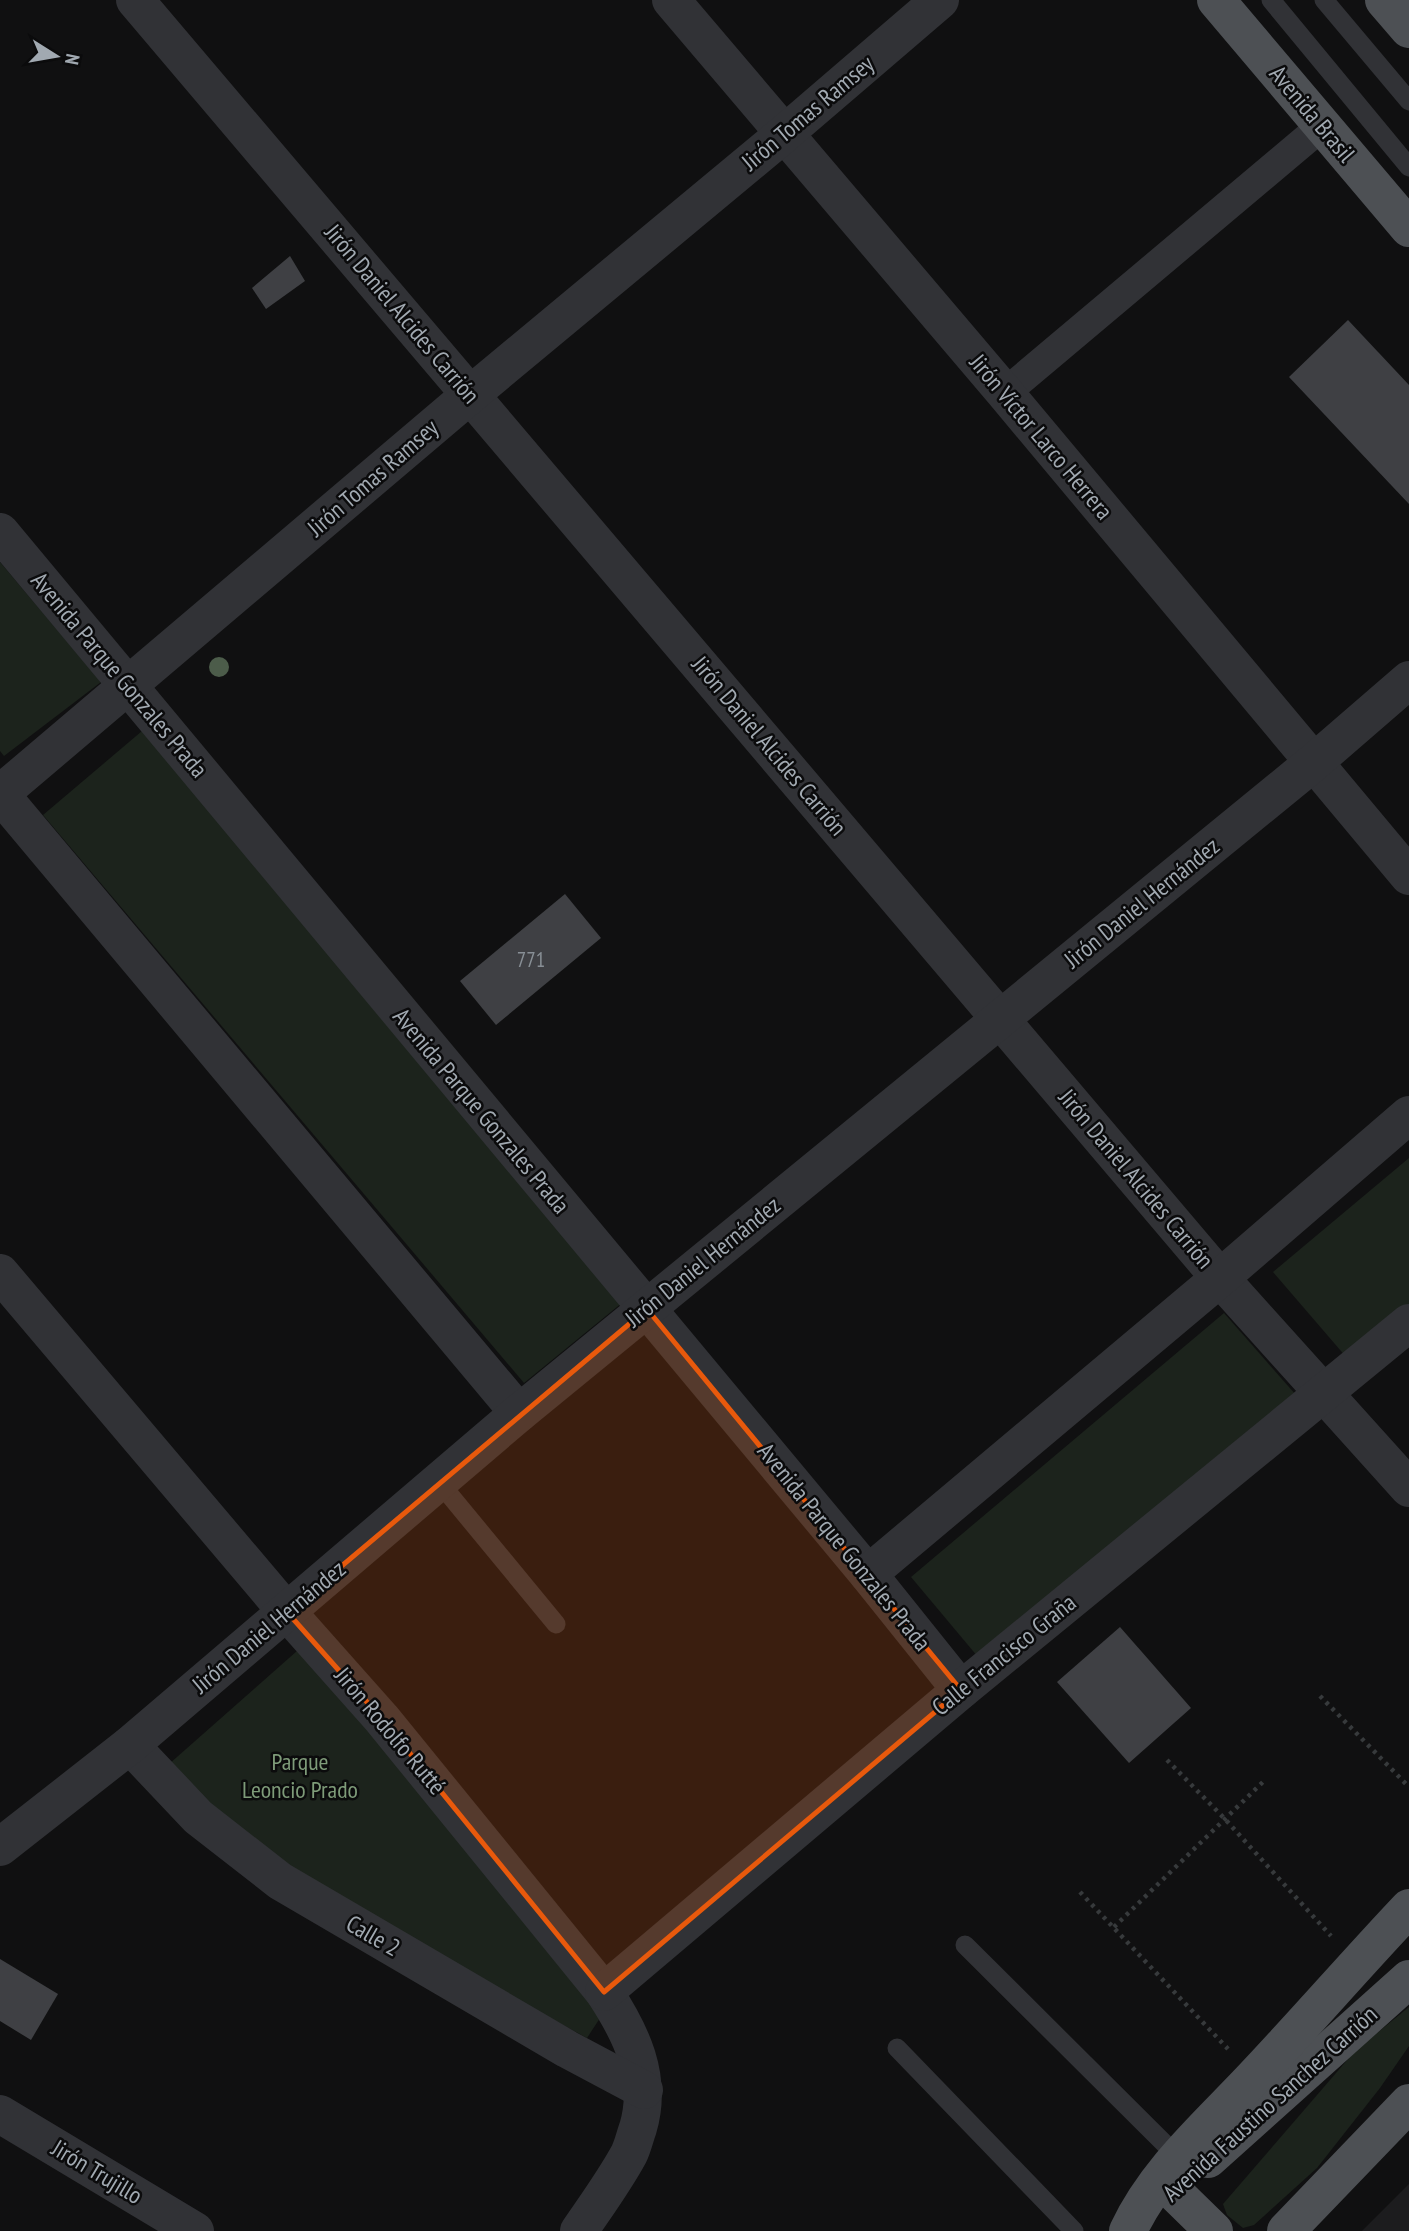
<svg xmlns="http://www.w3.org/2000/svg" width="1409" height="2231" font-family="'PT Sans Narrow',sans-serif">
  <rect width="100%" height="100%" fill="#101011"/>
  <!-- built -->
  <path fill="#1c1c1e" d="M 1409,2184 L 1409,2231 L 1362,2231 Z"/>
  <!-- green -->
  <g fill="#1c231c">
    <path d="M 0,562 L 101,682 L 4,756 L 0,751 Z"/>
    <path d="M 142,731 L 623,1302 L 524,1383 L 43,815 Z"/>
    <path d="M 1409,1158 L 1409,1306 L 1347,1358 L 1273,1272 Z"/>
    <path d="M 1224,1313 L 1296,1395 L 978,1657 L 911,1577 Z"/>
    <path d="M 306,1643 L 602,2015 L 587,2038 L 253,1856 L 160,1772 Z"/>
    <path d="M 1409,2007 L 1409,2046 L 1380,2088 L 1317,2168 L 1254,2225 L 1243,2228 L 1227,2215 L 1223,2204 L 1355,2051 Z"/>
  </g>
  <!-- building -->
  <g fill="#3f4044">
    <path d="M 290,256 L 305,281 L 266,309 L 252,288 Z"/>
    <path d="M 1348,320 L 1409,385 L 1409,504 L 1289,377 Z"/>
    <path d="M 565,894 L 601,938 L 496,1025 L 460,981 Z"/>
    <path d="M 1120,1627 L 1191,1708 L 1129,1763 L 1057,1682 Z"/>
    <path d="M 0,1959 L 58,1994 L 31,2040 L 0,2021 Z"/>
  </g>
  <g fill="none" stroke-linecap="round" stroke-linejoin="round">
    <!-- path -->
    <g stroke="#373a3c" stroke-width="4.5" stroke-dasharray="3.5 5" stroke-linecap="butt">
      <path d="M 1320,1696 L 1409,1787"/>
      <path d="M 1167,1760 L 1224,1818 L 1331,1936"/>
      <path d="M 1080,1892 L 1228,2049"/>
      <path d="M 1114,1927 L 1266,1779"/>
    </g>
    <!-- service -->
    <g stroke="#313236" stroke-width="19">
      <path d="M 1271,0 L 1409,167"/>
      <path d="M 1324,0 L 1409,101"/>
      <path d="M 439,1482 L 556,1624"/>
      <path d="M 965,1945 L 1177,2156"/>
      <path d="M 897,2048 L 1074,2231"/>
    </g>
    <!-- pedestrian -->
    <path stroke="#313236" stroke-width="30" d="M 1005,393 L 1322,126"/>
    <!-- minor -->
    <g stroke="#313236" stroke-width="38">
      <path d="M 135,0 L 1220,1278 L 1409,1488"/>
      <path d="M 671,0 L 1005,393 L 1409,876"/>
      <path d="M 0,532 L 868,1574 L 961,1690"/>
      <path d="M 0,1273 L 287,1612 L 382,1719 L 604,1992 C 631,2033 653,2077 638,2128 C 635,2136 633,2146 629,2154 C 615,2180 596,2206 579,2231"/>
      <path d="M 519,1413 L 0,794 L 470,395 L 784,134 L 940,0"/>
      <path d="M 868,1574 L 1220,1278 L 1409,1115"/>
      <path d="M 130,1745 L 198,1817 L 280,1881 L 567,2049 L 644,2090"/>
      <path d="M 0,1847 L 130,1745 L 519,1413 L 1313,763 L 1409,680"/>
      <path d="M 604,1992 L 961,1690 L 1409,1323"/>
      <path d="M 0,2114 L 195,2231"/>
    </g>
    <!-- primary -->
    <g stroke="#4d5054" stroke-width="38">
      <path d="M 1216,0 L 1409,228"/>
      <path d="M 1384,0 L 1409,29"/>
      <path d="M 1208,2159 L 1409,1979"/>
      <path d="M 1174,2192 L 1214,2231"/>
      <path d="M 1128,2231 C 1156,2171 1208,2126 1253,2078 C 1306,2022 1356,1964 1409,1908"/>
      <path d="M 1286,2231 L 1409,2103"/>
    </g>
  </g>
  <!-- trees -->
  <circle fill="#4c5c4a" cx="219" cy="667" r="10"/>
  <!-- marked area -->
  <path fill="#e8590c" fill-opacity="0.2" stroke="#e8590c" stroke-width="5" stroke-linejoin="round" d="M 647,1309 L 961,1690 L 604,1992 L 382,1719 L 287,1612 Z"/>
  <g text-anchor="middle" stroke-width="5" stroke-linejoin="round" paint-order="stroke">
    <!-- number labels -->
    <g font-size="21" fill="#888f96">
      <text x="531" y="967">771</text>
    </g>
    <!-- street labels -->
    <g font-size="24" fill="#a1a9b1" stroke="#0b0b0c">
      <text transform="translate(808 113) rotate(-40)" y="8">Jirón Tomas Ramsey</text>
      <text transform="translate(1312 114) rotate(50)" y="8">Avenida Brasil</text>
      <text transform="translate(402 314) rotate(50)" y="8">Jirón Daniel Alcides Carrión</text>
      <text transform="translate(1041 437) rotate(50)" y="8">Jirón Víctor Larco Herrera</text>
      <text transform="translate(373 478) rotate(-41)" y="8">Jirón Tomas Ramsey</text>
      <text transform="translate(119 675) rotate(50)" y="8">Avenida Parque Gonzales Prada</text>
      <text transform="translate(769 746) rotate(50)" y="8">Jirón Daniel Alcides Carrión</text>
      <text transform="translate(1142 903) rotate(-39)" y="8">Jirón Daniel Hernández</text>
      <text transform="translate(481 1111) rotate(50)" y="8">Avenida Parque Gonzales Prada</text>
      <text transform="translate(1136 1179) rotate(50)" y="8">Jirón Daniel Alcides Carrión</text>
      <text transform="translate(703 1262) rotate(-39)" y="8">Jirón Daniel Hernández</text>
      <text transform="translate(844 1547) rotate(51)" y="8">Avenida Parque Gonzales Prada</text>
      <text transform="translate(269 1627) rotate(-40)" y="8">Jirón Daniel Hernández</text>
      <text transform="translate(1004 1655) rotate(-39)" y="8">Calle Francisco Graña</text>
      <text transform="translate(390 1731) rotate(50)" y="8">Jirón Rodolfo Rutté</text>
      <text transform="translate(373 1936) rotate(30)" y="8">Calle 2</text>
      <text transform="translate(1270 2104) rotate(-42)" y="8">Avenida Faustino Sanchez Carrión</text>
      <text transform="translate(97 2172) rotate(31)" y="8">Jirón Trujillo</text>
    </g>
    <!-- park labels -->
    <g font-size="24" fill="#7e9b79" stroke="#0b0b0c">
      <text x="300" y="1770">Parque<tspan x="300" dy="28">Leoncio Prado</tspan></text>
    </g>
  </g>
  <!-- north arrow -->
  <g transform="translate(56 56) rotate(101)" stroke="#0b0b0c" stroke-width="5" paint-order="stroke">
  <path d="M0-5L12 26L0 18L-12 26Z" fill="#a1a9b1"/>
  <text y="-10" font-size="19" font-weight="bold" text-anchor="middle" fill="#a1a9b1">N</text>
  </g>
</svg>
